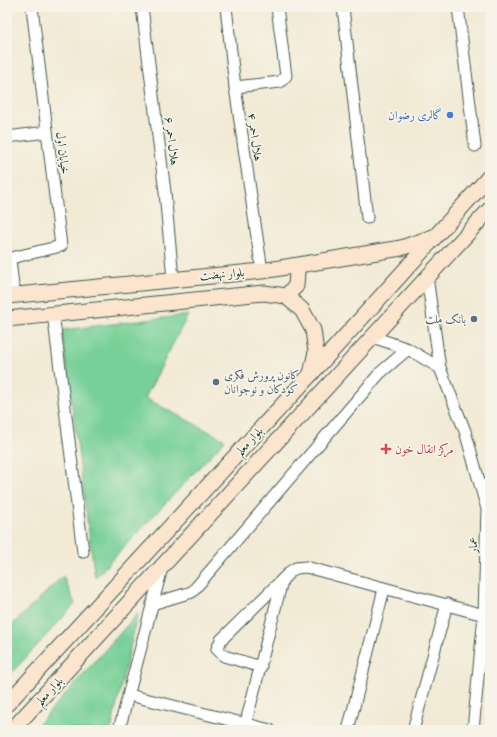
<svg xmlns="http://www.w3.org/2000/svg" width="497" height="737" font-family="'IM FELL DW Pica',Amiri,serif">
  <rect width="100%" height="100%" fill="#f7f3e8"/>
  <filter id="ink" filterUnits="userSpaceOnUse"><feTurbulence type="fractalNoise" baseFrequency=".025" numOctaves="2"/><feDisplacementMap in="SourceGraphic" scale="8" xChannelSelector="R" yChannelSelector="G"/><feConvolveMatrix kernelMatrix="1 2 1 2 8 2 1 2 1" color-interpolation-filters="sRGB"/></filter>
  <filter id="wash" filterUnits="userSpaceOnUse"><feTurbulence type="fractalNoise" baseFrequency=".012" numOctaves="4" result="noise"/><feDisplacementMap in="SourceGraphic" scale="16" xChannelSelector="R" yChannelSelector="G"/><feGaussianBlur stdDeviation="0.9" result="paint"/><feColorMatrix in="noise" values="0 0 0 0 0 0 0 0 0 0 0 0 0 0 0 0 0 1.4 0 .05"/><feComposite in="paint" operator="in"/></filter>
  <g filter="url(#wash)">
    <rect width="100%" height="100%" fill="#f2ead5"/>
    <!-- green -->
    <g fill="#77d097" stroke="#4b8666">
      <path d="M 188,315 L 145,398 L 225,440 L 95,578 L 62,330 Z"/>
      <path d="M 63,576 L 75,604 L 7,678 L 7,630 Z"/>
      <path d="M 138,613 L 111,730 L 44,730 L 35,728 Z"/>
    </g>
  </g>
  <g filter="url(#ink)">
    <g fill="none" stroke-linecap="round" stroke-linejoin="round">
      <!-- minor casing -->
      <g stroke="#3f574c" stroke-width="13">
        <g id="minor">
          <path d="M 142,7 L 165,192 L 173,279"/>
          <path d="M 226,7 L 235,87 L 262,271"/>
          <path d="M 343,7 L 367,218"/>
          <path d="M 458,7 L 475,146"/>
          <path d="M 235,87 L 280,82 L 286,76 L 277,7"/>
          <path d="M 7,137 L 47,132"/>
          <path d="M 7,259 L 61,246 L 32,7"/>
          <path d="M 10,259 L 14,295"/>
          <path d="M 53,313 L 83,552"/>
          <path d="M 373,337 L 408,349 L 440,368 L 427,277"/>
          <path d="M 440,368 L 465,431 L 487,509 L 484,615 L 473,730"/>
          <path d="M 152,604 L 192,592 L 380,373 L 408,349"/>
          <path d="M 261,667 L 224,656 L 217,649 L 221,640 L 291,571 L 296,568 L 306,567 L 484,615"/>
          <path d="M 129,695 L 270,730"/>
          <path d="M 119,730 L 162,568"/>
          <path d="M 244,730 L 282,581"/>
          <path d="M 348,730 L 384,589"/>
          <path d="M 413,730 L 447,604"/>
        </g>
      </g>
      <!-- secondary casing -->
      <g stroke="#3f574c" stroke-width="17">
        <g id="secondary">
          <path d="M 7,296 L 262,271 L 401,248 L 433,237"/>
          <path d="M 286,296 L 296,286 L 297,272 L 293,266"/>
          <path d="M 7,319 L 264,293 L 286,296 L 302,310 L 313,330 L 316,352 L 311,374"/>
          <path d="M 7,704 L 311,374 L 490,176"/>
          <path d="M 12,730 L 490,209"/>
        </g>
      </g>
      <!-- minor -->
      <use href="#minor" stroke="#fff" stroke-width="11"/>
      <!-- secondary -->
      <use href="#secondary" stroke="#fce5cf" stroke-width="15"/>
    </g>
  </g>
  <!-- markers -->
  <circle fill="#3f7fe0" stroke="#f7f3e8" stroke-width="1.5" cx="450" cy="115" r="4"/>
  <g fill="#5c6f8a" stroke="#f7f3e8" stroke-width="1.5">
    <circle cx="474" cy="319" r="4"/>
    <circle cx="216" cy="382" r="4"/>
  </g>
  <path fill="#e0444e" stroke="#f7f3e8" stroke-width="1.5" d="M384 443h4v4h4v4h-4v4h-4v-4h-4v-4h4z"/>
  <g text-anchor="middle" stroke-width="3.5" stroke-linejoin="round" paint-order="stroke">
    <!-- shop labels -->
    <g font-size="12" fill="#366cbe" stroke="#f7f3e8" text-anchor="end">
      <text x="442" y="119">گالری رضوان</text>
    </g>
    <!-- street labels -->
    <g font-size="12" fill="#1f3d34" stroke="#f7f3e8">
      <text transform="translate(255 137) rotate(82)" y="4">هلال احمر ۴</text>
      <text transform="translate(172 141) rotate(83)" y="4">هلال احمر ۶</text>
      <text transform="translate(63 153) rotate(83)" y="4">خیابان اول</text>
      <text transform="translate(222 274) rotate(-5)" y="4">بلوار نهضت</text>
      <text transform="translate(249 441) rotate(-47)" y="4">بلوار معلم</text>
      <text transform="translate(473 545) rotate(-88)" y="4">عمار</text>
      <text transform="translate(49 691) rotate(-47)" y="4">بلوار معلم</text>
    </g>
    <!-- service labels -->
    <g font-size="12" fill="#4e5e75" stroke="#f7f3e8" text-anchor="end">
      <text x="466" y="323">بانک ملت</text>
      <text x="224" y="379" text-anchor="start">کانون پرورش فکری<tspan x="224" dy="14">کودکان و نوجوانان</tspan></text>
    </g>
    <!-- health labels -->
    <g font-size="12" fill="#be3a42" stroke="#f7f3e8" text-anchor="start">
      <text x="395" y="453">مرکز انقال خون</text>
    </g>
  </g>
  <!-- margin -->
  <rect width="497" height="737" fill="none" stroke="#f7f3e8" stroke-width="24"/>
</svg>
